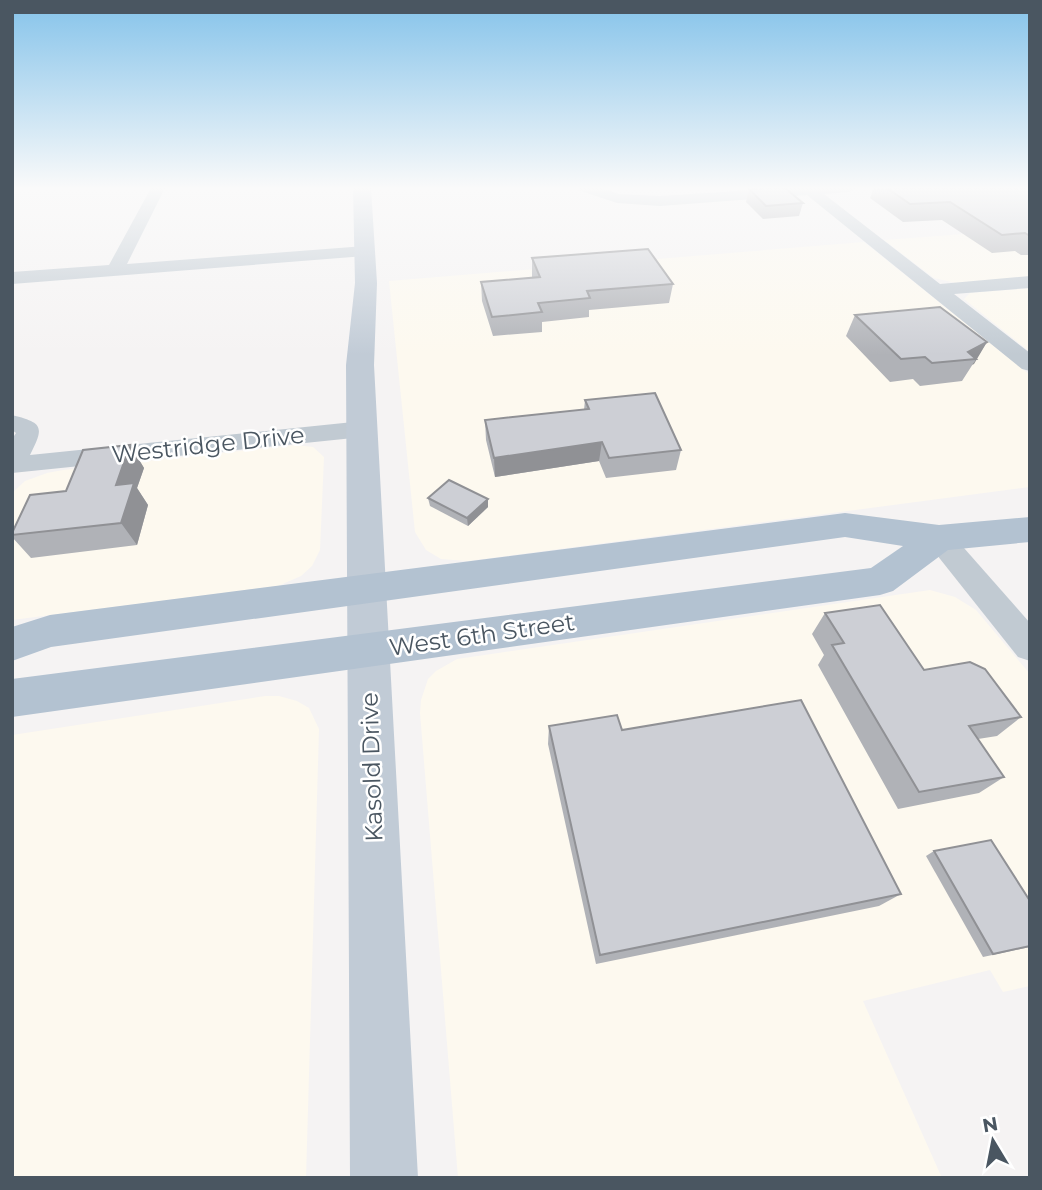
<svg xmlns="http://www.w3.org/2000/svg" width="1042" height="1190" font-family="Montserrat,sans-serif">
  <rect width="100%" height="100%" fill="#f5f3f3"/>
  <!-- commercial -->
  <g fill="#fdf9ef">
    <path d="M 1030,229 L 1030,277 L 956,283 L 934,278 L 884,240 Z"/>
    <path d="M 864,242 L 1030,375 L 1030,487 L 468,561 L 441,559 L 426,550 L 415,532 L 389,281 Z"/>
    <path d="M 1030,288 L 1030,352 L 964,299 L 970,293 Z"/>
    <path d="M 295,445 L 313,447 L 324,457 L 320,550 L 312,566 L 301,576 L 278,586 L 12,620 L 12,493 L 25,481 L 47,473 L 63,470 Z"/>
    <path d="M 930,590 L 955,597 L 976,610 L 1030,674 L 1030,986 L 1003,992 L 990,970 L 863,1001 L 942,1178 L 458,1178 L 420,713 L 421,700 L 428,679 L 436,671 L 457,659 Z"/>
    <path d="M 265,696 L 279,696 L 297,701 L 309,708 L 319,729 L 306,1178 L 12,1178 L 12,735 Z"/>
  </g>
  <g fill="none" stroke-linecap="round" stroke-linejoin="round">
    <!-- street -->
    <g fill="#c1cad2" fill-rule="evenodd">
      <path d="M 151,188 L 165,188 L 127,264 L 365,246 L 374,251 L 365,256 L 12,284 L 12,272 L 109,265 Z"/>
      <path d="M 579,188 L 601,188 L 619,194 L 660,196 L 783,188 L 856,188 L 849,192 L 824,194 L 940,284 L 1030,276 L 1030,288 L 954,294 L 1030,353 L 1030,371 L 1022,369 L 807,195 L 660,206 L 617,203 L 581,191 Z"/>
      <path d="M 12,415 C 44,423 44,427 30,455 L 363,421 L 372,424 L 375,429 L 372,434 L 363,437 L 12,473 L 12,439 L 16,433 L 12,430 Z"/>
      <path d="M 939,528 L 949,531 L 1030,623 L 1030,661 L 1018,657 L 929,545 L 924,538 L 929,531 Z"/>
    </g>
    <!-- secondary -->
    <path fill="#c1cbd6" fill-rule="evenodd" d="M 353,188 L 371,188 L 377,283 L 374,365 L 418,1178 L 350,1178 L 346,365 L 355,283 Z"/>
    <!-- primary -->
    <path fill="#b3c2d1" fill-rule="evenodd" d="M 845,513 L 939,525 L 1030,517 L 1030,542 L 948,550 L 893,591 L 880,595 L 12,717 L 12,679 L 871,568 L 903,546 L 845,537 L 51,647 L 12,661 L 12,627 L 50,615 Z"/>
  </g>
  <!-- wall -->
  <g fill="#b0b2b7">
    <path d="M 874,188 L 1030,188 L 1030,255 L 1021,255 L 1015,251 L 992,253 L 942,220 L 903,222 L 870,198 Z"/>
    <path d="M 749,189 L 803,203 L 799,216 L 763,219 L 746,202 Z"/>
    <path d="M 532,258 L 673,284 L 669,303 L 589,310 L 589,317 L 542,322 L 542,332 L 493,336 L 482,301 L 481,282 L 532,278 Z"/>
    <path d="M 855,315 L 987,342 L 962,381 L 920,386 L 913,379 L 890,382 L 846,336 Z"/>
    <path d="M 585,400 L 681,450 L 676,470 L 606,478 L 599,461 L 495,477 L 486,440 L 485,420 L 584,410 Z"/>
    <path d="M 130,445 L 144,468 L 137,488 L 148,505 L 137,545 L 31,558 L 12,537 L 12,533 L 66,491 Z"/>
    <path d="M 428,498 L 488,499 L 488,507 L 468,526 L 430,506 Z"/>
    <path d="M 825,613 L 924,670 L 1021,717 L 997,736 L 978,739 L 1004,777 L 979,793 L 898,809 L 818,665 L 824,655 L 812,634 Z"/>
    <path d="M 549,726 L 622,730 L 901,894 L 879,906 L 596,964 L 548,744 Z"/>
    <path d="M 934,851 L 1030,901 L 1030,947 L 983,957 L 926,856 Z"/>
  </g>
  <!-- shaded-wall -->
  <g fill="#909195">
    <path d="M 987,342 L 974,364 L 972,365 L 976,359 L 968,352 Z"/>
    <path d="M 602,442 L 599,461 L 495,477 L 494,458 Z"/>
    <path d="M 130,445 L 144,468 L 137,488 L 148,505 L 137,545 L 121,523 L 116,485 Z"/>
    <path d="M 488,499 L 488,507 L 468,526 L 467,518 Z"/>
  </g>
  <!-- building -->
  <g fill="#cdcfd5" stroke="#909195" stroke-width="2">
    <path d="M 769,188 L 785,188 L 803,203 L 766,206 L 749,189 Z"/>
    <path d="M 887,188 L 1030,188 L 1030,236 L 1025,233 L 1002,235 L 950,202 L 910,204 Z"/>
    <path d="M 648,249 L 673,284 L 587,291 L 590,298 L 538,303 L 542,312 L 492,317 L 481,282 L 540,277 L 532,258 Z"/>
    <path d="M 940,307 L 987,342 L 968,352 L 976,359 L 932,363 L 925,357 L 901,359 L 855,315 Z"/>
    <path d="M 655,393 L 681,450 L 609,458 L 602,442 L 494,458 L 485,420 L 589,409 L 585,400 Z"/>
    <path d="M 130,445 L 116,485 L 134,483 L 121,523 L 12,535 L 12,533 L 30,495 L 66,491 L 83,450 Z"/>
    <path d="M 449,480 L 488,499 L 467,518 L 428,498 Z"/>
    <path d="M 880,605 L 924,670 L 970,662 L 985,669 L 1021,717 L 969,726 L 1004,777 L 919,792 L 832,645 L 844,643 L 825,613 Z"/>
    <path d="M 801,700 L 901,894 L 600,955 L 549,726 L 617,715 L 622,730 Z"/>
    <path d="M 991,840 L 1030,901 L 1030,946 L 993,954 L 934,851 Z"/>
  </g>
  <!-- sky -->
  <linearGradient id="sky" x2="0" y2="1"><stop stop-color="#85c3ea"/><stop offset="0.53" stop-color="#fafafa"/><stop offset="1" stop-color="#fafafa" stop-opacity="0"/></linearGradient>
  <rect width="1042" height="355" fill="url(#sky)"/>
  <g text-anchor="middle" stroke-width="5" stroke-linejoin="round" paint-order="stroke">
    <!-- street labels -->
    <g font-size="24" fill="#4a5661" stroke="#fff">
      <text transform="translate(208 445) rotate(-6)" y="8">Westridge Drive</text>
      <text transform="translate(482 635) rotate(-8)" y="8">West 6th Street</text>
      <text transform="translate(372 767) rotate(-92)" y="8">Kasold Drive</text>
    </g>
  </g>
  <!-- border -->
  <rect width="1042" height="1190" fill="none" stroke="#4a5661" stroke-width="28"/>
  <!-- north arrow -->
  <g transform="translate(993 1141) rotate(350)" stroke="#ffffff" stroke-width="5" paint-order="stroke">
  <path d="M0-5L12 26L0 18L-12 26Z" fill="#4a5661"/>
  <text y="-10" font-size="19" font-weight="bold" text-anchor="middle" fill="#4a5661">N</text>
  </g>
</svg>
